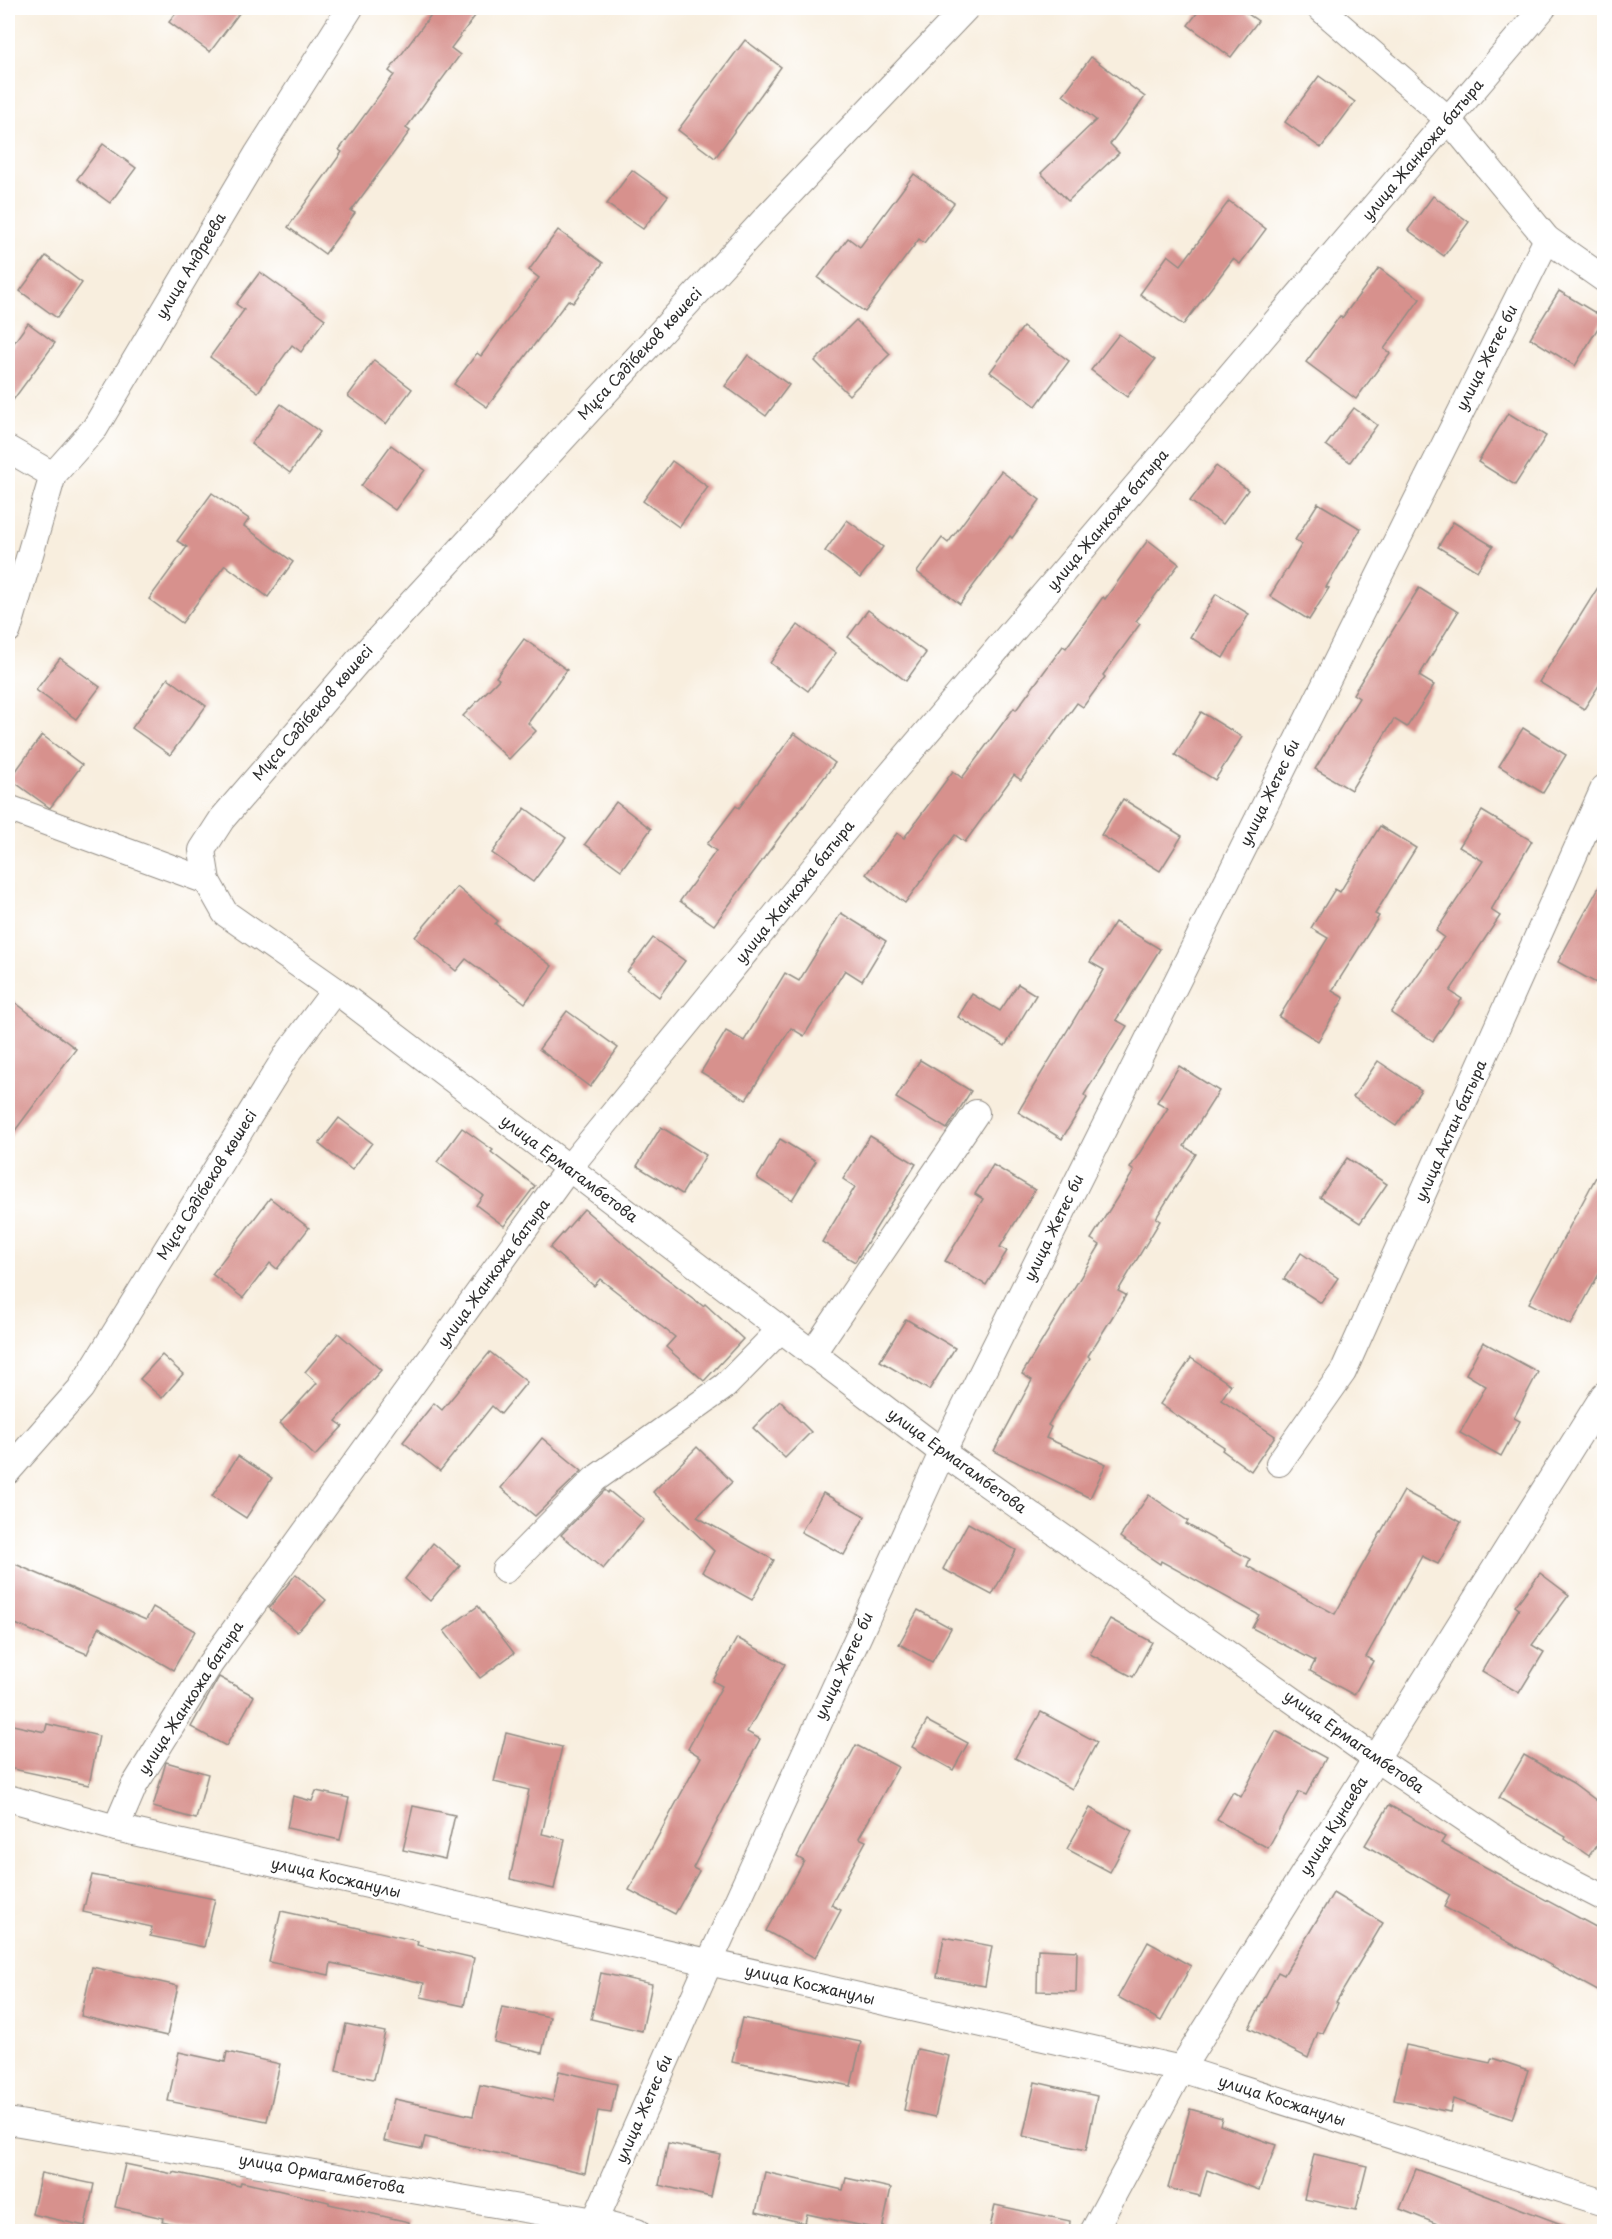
<svg xmlns="http://www.w3.org/2000/svg" width="1612" height="2239" font-family="'Playpen Sans',sans-serif">
  <rect width="100%" height="100%" fill="#fff"/>
  <filter id="ink" filterUnits="userSpaceOnUse"><feTurbulence type="fractalNoise" baseFrequency=".0167" numOctaves="2"/><feDisplacementMap in="SourceGraphic" scale="12" xChannelSelector="R" yChannelSelector="G"/><feConvolveMatrix kernelMatrix="1 2 1 2 8 2 1 2 1" color-interpolation-filters="sRGB"/></filter>
  <filter id="wash" filterUnits="userSpaceOnUse"><feTurbulence type="fractalNoise" baseFrequency=".008" numOctaves="4" result="noise"/><feDisplacementMap in="SourceGraphic" scale="24" xChannelSelector="R" yChannelSelector="G"/><feGaussianBlur stdDeviation="1.35" result="paint"/><feColorMatrix in="noise" values="0 0 0 0 0 0 0 0 0 0 0 0 0 0 0 0 0 1.4 0 .05"/><feComposite in="paint" operator="in"/></filter>
  <g filter="url(#wash)">
    <rect width="100%" height="100%" fill="#f8eede"/>
    <g id="blocks">
      <!-- building -->
      <g fill="#d7918d">
        <path d="M 180,8 L 243,8 L 210,52 L 169,22 Z"/>
        <path d="M 436,8 L 481,8 L 451,48 L 460,55 L 406,128 L 410,131 L 351,211 L 355,213 L 325,254 L 288,227 L 342,152 L 339,150 L 394,75 L 389,71 Z"/>
        <path d="M 1201,8 L 1239,8 L 1258,21 L 1231,57 L 1188,25 Z"/>
        <path d="M 745,40 L 781,67 L 715,158 L 678,130 Z"/>
        <path d="M 1091,57 L 1145,97 L 1110,144 L 1119,153 L 1068,201 L 1041,173 L 1096,120 L 1063,95 Z"/>
        <path d="M 1319,76 L 1355,102 L 1321,148 L 1285,122 Z"/>
        <path d="M 103,144 L 136,168 L 110,203 L 77,179 Z"/>
        <path d="M 632,170 L 668,196 L 643,229 L 607,204 Z"/>
        <path d="M 914,174 L 954,203 L 924,243 L 919,239 L 865,312 L 818,278 L 848,238 L 860,247 Z"/>
        <path d="M 1433,196 L 1469,222 L 1444,256 L 1408,230 Z"/>
        <path d="M 1229,201 L 1266,229 L 1240,264 L 1233,259 L 1183,325 L 1140,294 L 1168,255 L 1181,265 Z"/>
        <path d="M 558,230 L 603,263 L 573,303 L 568,300 L 487,407 L 454,384 L 477,353 L 481,356 L 539,278 L 529,270 Z"/>
        <path d="M 46,256 L 82,283 L 57,318 L 20,291 Z"/>
        <path d="M 1379,268 L 1420,299 L 1384,349 L 1390,353 L 1356,399 L 1306,362 L 1340,316 L 1342,318 Z"/>
        <path d="M 260,272 L 325,319 L 301,352 L 292,345 L 258,392 L 210,357 L 244,310 L 236,304 Z"/>
        <path d="M 1559,291 L 1604,318 L 1575,366 L 1530,338 Z"/>
        <path d="M 856,320 L 890,354 L 849,395 L 815,361 Z"/>
        <path d="M 28,323 L 55,343 L 8,407 L 8,351 Z"/>
        <path d="M 1023,327 L 1069,361 L 1036,406 L 990,372 Z"/>
        <path d="M 1119,334 L 1155,360 L 1127,397 L 1091,370 Z"/>
        <path d="M 748,355 L 789,385 L 766,416 L 725,386 Z"/>
        <path d="M 374,360 L 412,389 L 386,424 L 348,396 Z"/>
        <path d="M 281,404 L 320,432 L 290,473 L 251,444 Z"/>
        <path d="M 1354,408 L 1377,425 L 1350,462 L 1326,445 Z"/>
        <path d="M 1508,413 L 1546,436 L 1515,485 L 1478,462 Z"/>
        <path d="M 391,445 L 425,470 L 395,510 L 361,486 Z"/>
        <path d="M 672,461 L 708,487 L 679,527 L 643,501 Z"/>
        <path d="M 1216,466 L 1248,490 L 1223,524 L 1190,501 Z"/>
        <path d="M 1001,471 L 1040,500 L 1012,538 L 1010,536 L 960,604 L 917,572 L 942,538 L 948,543 Z"/>
        <path d="M 212,493 L 249,519 L 244,526 L 293,562 L 268,597 L 225,565 L 182,623 L 149,599 L 187,547 L 177,541 Z"/>
        <path d="M 1318,503 L 1361,529 L 1326,587 L 1329,588 L 1309,620 L 1270,596 L 1302,544 L 1295,540 Z"/>
        <path d="M 847,520 L 883,547 L 860,578 L 825,551 Z"/>
        <path d="M 1453,522 L 1493,546 L 1477,571 L 1438,547 Z"/>
        <path d="M 1148,540 L 1179,564 L 1136,621 L 1140,624 L 1103,675 L 1105,677 L 1083,707 L 1077,703 L 1021,780 L 1014,775 L 965,842 L 955,835 L 905,903 L 866,874 L 897,833 L 904,838 L 953,771 L 962,778 L 1014,708 L 1016,710 L 1063,646 L 1066,648 L 1103,597 L 1105,599 Z"/>
        <path d="M 1605,576 L 1605,676 L 1584,709 L 1539,682 Z"/>
        <path d="M 1419,588 L 1458,612 L 1419,676 L 1434,685 L 1407,727 L 1394,719 L 1351,790 L 1315,769 L 1359,698 L 1353,694 Z"/>
        <path d="M 1216,594 L 1249,614 L 1223,658 L 1190,637 Z"/>
        <path d="M 868,610 L 926,653 L 906,681 L 848,637 Z"/>
        <path d="M 798,625 L 836,653 L 808,691 L 770,663 Z"/>
        <path d="M 524,639 L 567,670 L 528,723 L 536,731 L 509,759 L 463,716 L 499,679 L 496,677 Z"/>
        <path d="M 60,658 L 100,687 L 76,719 L 36,690 Z"/>
        <path d="M 168,678 L 206,706 L 170,755 L 132,728 Z"/>
        <path d="M 1201,712 L 1242,737 L 1215,780 L 1175,755 Z"/>
        <path d="M 1523,728 L 1566,755 L 1543,793 L 1499,766 Z"/>
        <path d="M 794,733 L 835,763 L 714,925 L 680,901 L 716,851 L 707,844 L 736,806 L 739,808 Z"/>
        <path d="M 42,735 L 82,765 L 50,808 L 10,779 Z"/>
        <path d="M 1123,799 L 1182,836 L 1160,871 L 1101,835 Z"/>
        <path d="M 616,802 L 651,829 L 621,870 L 585,844 Z"/>
        <path d="M 525,808 L 566,838 L 533,882 L 492,853 Z"/>
        <path d="M 1482,811 L 1532,841 L 1491,910 L 1500,916 L 1450,991 L 1462,999 L 1433,1041 L 1391,1013 L 1444,937 L 1436,931 L 1483,861 L 1459,847 Z"/>
        <path d="M 1380,826 L 1416,848 L 1375,914 L 1379,916 L 1332,991 L 1344,998 L 1318,1041 L 1279,1017 L 1328,938 L 1311,928 L 1335,889 L 1340,892 Z"/>
        <path d="M 1605,876 L 1605,968 L 1596,983 L 1558,962 Z"/>
        <path d="M 457,887 L 498,921 L 495,924 L 552,966 L 525,1003 L 466,959 L 456,971 L 415,937 Z"/>
        <path d="M 841,913 L 886,941 L 862,981 L 845,970 L 804,1036 L 791,1028 L 746,1100 L 701,1072 L 726,1031 L 744,1041 L 785,973 L 799,981 Z"/>
        <path d="M 1115,922 L 1160,949 L 1116,1020 L 1127,1026 L 1084,1095 L 1087,1098 L 1062,1139 L 1018,1112 L 1104,970 L 1090,962 Z"/>
        <path d="M 653,938 L 685,961 L 659,997 L 627,972 Z"/>
        <path d="M 1018,984 L 1036,995 L 1005,1046 L 958,1017 L 972,994 L 1000,1011 Z"/>
        <path d="M 8,997 L 76,1049 L 8,1140 Z"/>
        <path d="M 567,1011 L 618,1048 L 590,1087 L 539,1049 Z"/>
        <path d="M 920,1060 L 971,1091 L 947,1129 L 896,1098 Z"/>
        <path d="M 1378,1061 L 1421,1090 L 1396,1126 L 1353,1097 Z"/>
        <path d="M 1179,1066 L 1219,1091 L 1184,1146 L 1196,1154 L 1156,1218 L 1160,1221 L 1118,1291 L 1126,1295 L 1088,1356 L 1090,1358 L 1048,1425 L 1051,1427 L 1046,1438 L 1106,1464 L 1090,1498 L 994,1451 L 1032,1380 L 1022,1374 L 1100,1245 L 1091,1239 L 1134,1171 L 1130,1168 L 1168,1108 L 1157,1102 Z"/>
        <path d="M 339,1118 L 372,1143 L 352,1170 L 319,1144 Z"/>
        <path d="M 661,1127 L 706,1155 L 682,1194 L 637,1166 Z"/>
        <path d="M 462,1128 L 493,1150 L 491,1152 L 535,1186 L 504,1226 L 476,1205 L 483,1195 L 437,1162 Z"/>
        <path d="M 870,1136 L 916,1164 L 855,1262 L 822,1242 L 855,1187 L 843,1179 Z"/>
        <path d="M 780,1139 L 816,1161 L 792,1200 L 757,1178 Z"/>
        <path d="M 1347,1158 L 1387,1184 L 1360,1223 L 1320,1197 Z"/>
        <path d="M 1605,1160 L 1605,1263 L 1571,1325 L 1529,1303 Z"/>
        <path d="M 993,1165 L 1035,1190 L 1000,1247 L 1007,1251 L 986,1285 L 945,1261 L 983,1199 L 975,1194 Z"/>
        <path d="M 270,1198 L 309,1228 L 277,1269 L 270,1263 L 243,1298 L 212,1274 Z"/>
        <path d="M 584,1209 L 644,1261 L 703,1306 L 705,1304 L 743,1339 L 704,1381 L 666,1347 L 675,1337 L 600,1279 L 594,1286 L 550,1248 Z"/>
        <path d="M 1301,1253 L 1338,1278 L 1321,1303 L 1284,1279 Z"/>
        <path d="M 906,1319 L 955,1348 L 929,1390 L 880,1361 Z"/>
        <path d="M 338,1333 L 381,1370 L 336,1421 L 343,1426 L 315,1456 L 280,1423 L 317,1383 L 305,1372 Z"/>
        <path d="M 1483,1342 L 1538,1372 L 1514,1418 L 1520,1421 L 1501,1456 L 1460,1433 L 1486,1386 L 1466,1374 Z"/>
        <path d="M 490,1352 L 527,1382 L 501,1414 L 492,1406 L 440,1471 L 403,1442 L 434,1403 L 442,1410 Z"/>
        <path d="M 162,1355 L 183,1374 L 162,1398 L 140,1379 Z"/>
        <path d="M 1191,1358 L 1231,1385 L 1221,1400 L 1275,1436 L 1251,1471 L 1222,1450 L 1224,1447 L 1160,1404 Z"/>
        <path d="M 780,1401 L 811,1432 L 785,1458 L 753,1428 Z"/>
        <path d="M 542,1438 L 582,1471 L 535,1516 L 501,1488 Z"/>
        <path d="M 697,1447 L 732,1482 L 697,1517 L 774,1560 L 752,1600 L 702,1572 L 714,1551 L 653,1492 Z"/>
        <path d="M 238,1456 L 272,1478 L 246,1518 L 212,1496 Z"/>
        <path d="M 605,1490 L 608,1493 L 609,1491 L 644,1520 L 603,1569 L 561,1535 Z"/>
        <path d="M 1404,1491 L 1461,1522 L 1438,1564 L 1422,1556 L 1366,1657 L 1373,1661 L 1354,1695 L 1310,1671 L 1315,1661 L 1252,1628 L 1259,1615 L 1161,1561 L 1160,1564 L 1120,1537 L 1149,1495 L 1188,1521 L 1186,1524 L 1250,1559 L 1247,1566 L 1335,1614 Z"/>
        <path d="M 823,1493 L 865,1516 L 844,1555 L 801,1532 Z"/>
        <path d="M 968,1523 L 1016,1550 L 992,1595 L 943,1569 Z"/>
        <path d="M 433,1543 L 460,1566 L 430,1601 L 405,1579 Z"/>
        <path d="M 8,1561 L 146,1620 L 153,1607 L 195,1631 L 173,1670 L 99,1627 L 87,1654 L 8,1621 Z"/>
        <path d="M 1540,1573 L 1569,1595 L 1532,1645 L 1544,1652 L 1519,1693 L 1482,1671 L 1519,1609 L 1515,1606 Z"/>
        <path d="M 296,1574 L 326,1600 L 297,1632 L 269,1608 Z"/>
        <path d="M 478,1606 L 514,1653 L 480,1678 L 444,1631 Z"/>
        <path d="M 918,1610 L 951,1628 L 932,1662 L 899,1644 Z"/>
        <path d="M 1110,1619 L 1152,1642 L 1133,1677 L 1090,1654 Z"/>
        <path d="M 737,1638 L 785,1664 L 747,1732 L 760,1739 L 693,1868 L 699,1871 L 675,1914 L 629,1890 L 701,1757 L 688,1749 L 722,1686 L 713,1681 Z"/>
        <path d="M 219,1677 L 254,1696 L 226,1746 L 191,1727 Z"/>
        <path d="M 1041,1712 L 1097,1742 L 1072,1789 L 1015,1758 Z"/>
        <path d="M 927,1721 L 968,1743 L 953,1770 L 912,1747 Z"/>
        <path d="M 8,1724 L 45,1732 L 47,1724 L 99,1736 L 89,1785 L 8,1768 Z"/>
        <path d="M 1276,1731 L 1326,1758 L 1306,1795 L 1299,1792 L 1268,1848 L 1217,1820 L 1233,1792 L 1241,1797 Z"/>
        <path d="M 506,1733 L 562,1747 L 542,1834 L 565,1839 L 554,1889 L 510,1879 L 529,1790 L 494,1782 Z"/>
        <path d="M 856,1745 L 898,1767 L 859,1838 L 866,1841 L 831,1905 L 841,1910 L 815,1958 L 766,1931 L 804,1861 L 797,1857 Z"/>
        <path d="M 1524,1755 L 1573,1783 L 1605,1807 L 1605,1833 L 1589,1856 L 1565,1839 L 1566,1837 L 1499,1798 Z"/>
        <path d="M 166,1762 L 208,1774 L 196,1819 L 153,1807 Z"/>
        <path d="M 316,1791 L 349,1798 L 340,1840 L 287,1828 L 293,1796 L 312,1801 Z"/>
        <path d="M 1389,1805 L 1445,1837 L 1441,1843 L 1605,1932 L 1605,1995 L 1444,1907 L 1450,1895 L 1365,1845 Z"/>
        <path d="M 413,1806 L 455,1815 L 445,1859 L 403,1850 Z"/>
        <path d="M 1090,1808 L 1132,1831 L 1110,1872 L 1067,1849 Z"/>
        <path d="M 92,1875 L 215,1899 L 204,1947 L 150,1936 L 152,1927 L 83,1912 Z"/>
        <path d="M 1333,1893 L 1383,1923 L 1336,2002 L 1338,2003 L 1323,2033 L 1318,2032 L 1308,2058 L 1249,2028 L 1278,1972 L 1284,1975 Z"/>
        <path d="M 281,1911 L 418,1941 L 417,1945 L 474,1958 L 464,2006 L 421,1997 L 424,1983 L 331,1963 L 329,1975 L 269,1962 Z"/>
        <path d="M 944,1937 L 992,1946 L 985,1986 L 937,1977 Z"/>
        <path d="M 1148,1942 L 1191,1966 L 1161,2021 L 1118,1997 Z"/>
        <path d="M 1038,1949 L 1077,1951 L 1076,1992 L 1037,1991 Z"/>
        <path d="M 92,1967 L 178,1986 L 167,2036 L 81,2016 Z"/>
        <path d="M 601,1973 L 652,1984 L 642,2031 L 591,2019 Z"/>
        <path d="M 502,2007 L 550,2017 L 542,2053 L 494,2042 Z"/>
        <path d="M 742,2018 L 861,2042 L 851,2086 L 732,2062 Z"/>
        <path d="M 346,2024 L 385,2032 L 374,2079 L 336,2071 Z"/>
        <path d="M 1406,2045 L 1490,2063 L 1492,2058 L 1528,2070 L 1512,2119 L 1453,2099 L 1450,2112 L 1394,2100 Z"/>
        <path d="M 917,2049 L 949,2056 L 935,2117 L 904,2110 Z"/>
        <path d="M 179,2052 L 225,2062 L 227,2052 L 280,2064 L 267,2121 L 168,2101 Z"/>
        <path d="M 559,2071 L 617,2084 L 611,2113 L 598,2111 L 585,2173 L 425,2137 L 422,2149 L 384,2141 L 394,2099 L 473,2116 L 480,2085 L 553,2101 Z"/>
        <path d="M 1035,2082 L 1097,2096 L 1086,2150 L 1023,2136 Z"/>
        <path d="M 1190,2109 L 1222,2118 L 1220,2125 L 1276,2145 L 1259,2190 L 1207,2170 L 1200,2196 L 1168,2188 Z"/>
        <path d="M 668,2143 L 720,2154 L 711,2197 L 659,2185 Z"/>
        <path d="M 1314,2154 L 1367,2166 L 1356,2210 L 1304,2199 Z"/>
        <path d="M 125,2164 L 173,2174 L 173,2172 L 240,2186 L 241,2182 L 277,2190 L 329,2202 L 329,2204 L 409,2222 L 408,2232 L 208,2232 L 162,2221 L 163,2218 L 115,2207 Z"/>
        <path d="M 1416,2169 L 1577,2230 L 1577,2232 L 1457,2232 L 1400,2209 Z"/>
        <path d="M 765,2172 L 843,2190 L 846,2178 L 891,2188 L 882,2230 L 807,2214 L 805,2223 L 756,2212 Z"/>
        <path d="M 41,2173 L 94,2184 L 85,2226 L 32,2214 Z"/>
        <path d="M 995,2205 L 1070,2221 L 1069,2232 L 989,2232 Z"/>
      </g>
    </g>
  </g>
  <g filter="url(#ink)">
    <use href="#blocks" fill-opacity="0" stroke="#928c84" stroke-width="1.5"/>
    <g fill="none" stroke-linecap="round" stroke-linejoin="round">
      <!-- street casing -->
      <g stroke="#928c84" stroke-width="28">
        <g id="street">
          <path d="M 966,8 L 766,218 L 358,661 L 222,819 L 202,850 L 207,881 L 225,913 L 335,990 L 942,1452 L 1376,1759 L 1518,1854 L 1604,1898"/>
          <path d="M 1320,8 L 1449,120 L 1547,239 L 1604,279"/>
          <path d="M 8,449 L 53,475"/>
          <path d="M 8,630 L 53,475 L 95,428 L 258,153 L 350,8"/>
          <path d="M 8,808 L 207,881"/>
          <path d="M 812,1354 L 976,1113"/>
          <path d="M 1279,1463 L 1343,1372 L 1604,788"/>
          <path d="M 8,1471 L 81,1388 L 288,1053 L 335,990"/>
          <path d="M 505,1570 L 595,1479 L 725,1386 L 780,1330"/>
          <path d="M 8,1798 L 116,1828 L 1181,2069 L 1604,2203"/>
          <path d="M 116,1828 L 134,1786 L 210,1664 L 568,1169 L 885,781 L 1543,8"/>
          <path d="M 8,2121 L 595,2221 L 637,2232"/>
          <path d="M 590,2232 L 709,1963 L 943,1451 L 1547,239"/>
          <path d="M 1093,2232 L 1181,2069 L 1604,1395"/>
        </g>
      </g>
      <!-- street -->
      <use href="#street" stroke="#fff" stroke-width="26"/>
    </g>
  </g>
  <g text-anchor="middle" stroke-width="5" stroke-linejoin="round" paint-order="stroke">
    <!-- street labels -->
    <g font-size="15" fill="#2b2b2b" stroke="#fff">
      <text transform="translate(1423 150) rotate(-50)" y="5">улица Жанкожа батыра</text>
      <text transform="translate(191 266) rotate(-59)" y="5">улица Андреева</text>
      <text transform="translate(640 354) rotate(-47)" y="5">Мұса Сәдібеков көшесі</text>
      <text transform="translate(1487 358) rotate(-63)" y="5">улица Жетес би</text>
      <text transform="translate(1108 520) rotate(-50)" y="5">улица Жанкожа батыра</text>
      <text transform="translate(313 713) rotate(-49)" y="5">Мұса Сәдібеков көшесі</text>
      <text transform="translate(1270 793) rotate(-64)" y="5">улица Жетес би</text>
      <text transform="translate(795 892) rotate(-51)" y="5">улица Жанкожа батыра</text>
      <text transform="translate(1451 1131) rotate(-66)" y="5">улица Актан батыра</text>
      <text transform="translate(569 1169) rotate(37)" y="5">улица Ермагамбетова</text>
      <text transform="translate(207 1185) rotate(-58)" y="5">Мұса Сәдібеков көшесі</text>
      <text transform="translate(1054 1228) rotate(-64)" y="5">улица Жетес би</text>
      <text transform="translate(494 1273) rotate(-54)" y="5">улица Жанкожа батыра</text>
      <text transform="translate(957 1461) rotate(36)" y="5">улица Ермагамбетова</text>
      <text transform="translate(844 1666) rotate(-65)" y="5">улица Жетес би</text>
      <text transform="translate(191 1698) rotate(-57)" y="5">улица Жанкожа батыра</text>
      <text transform="translate(1354 1742) rotate(35)" y="5">улица Ермагамбетова</text>
      <text transform="translate(1334 1826) rotate(-58)" y="5">улица Кунаева</text>
      <text transform="translate(336 1878) rotate(13)" y="5">улица Косжанулы</text>
      <text transform="translate(810 1985) rotate(13)" y="5">улица Косжанулы</text>
      <text transform="translate(1282 2101) rotate(18)" y="5">улица Косжанулы</text>
      <text transform="translate(644 2109) rotate(-66)" y="5">улица Жетес би</text>
      <text transform="translate(322 2174) rotate(10)" y="5">улица Ормагамбетова</text>
    </g>
  </g>
  <!-- margin -->
  <rect width="1612" height="2239" fill="none" stroke="#fff" stroke-width="30"/>
</svg>
